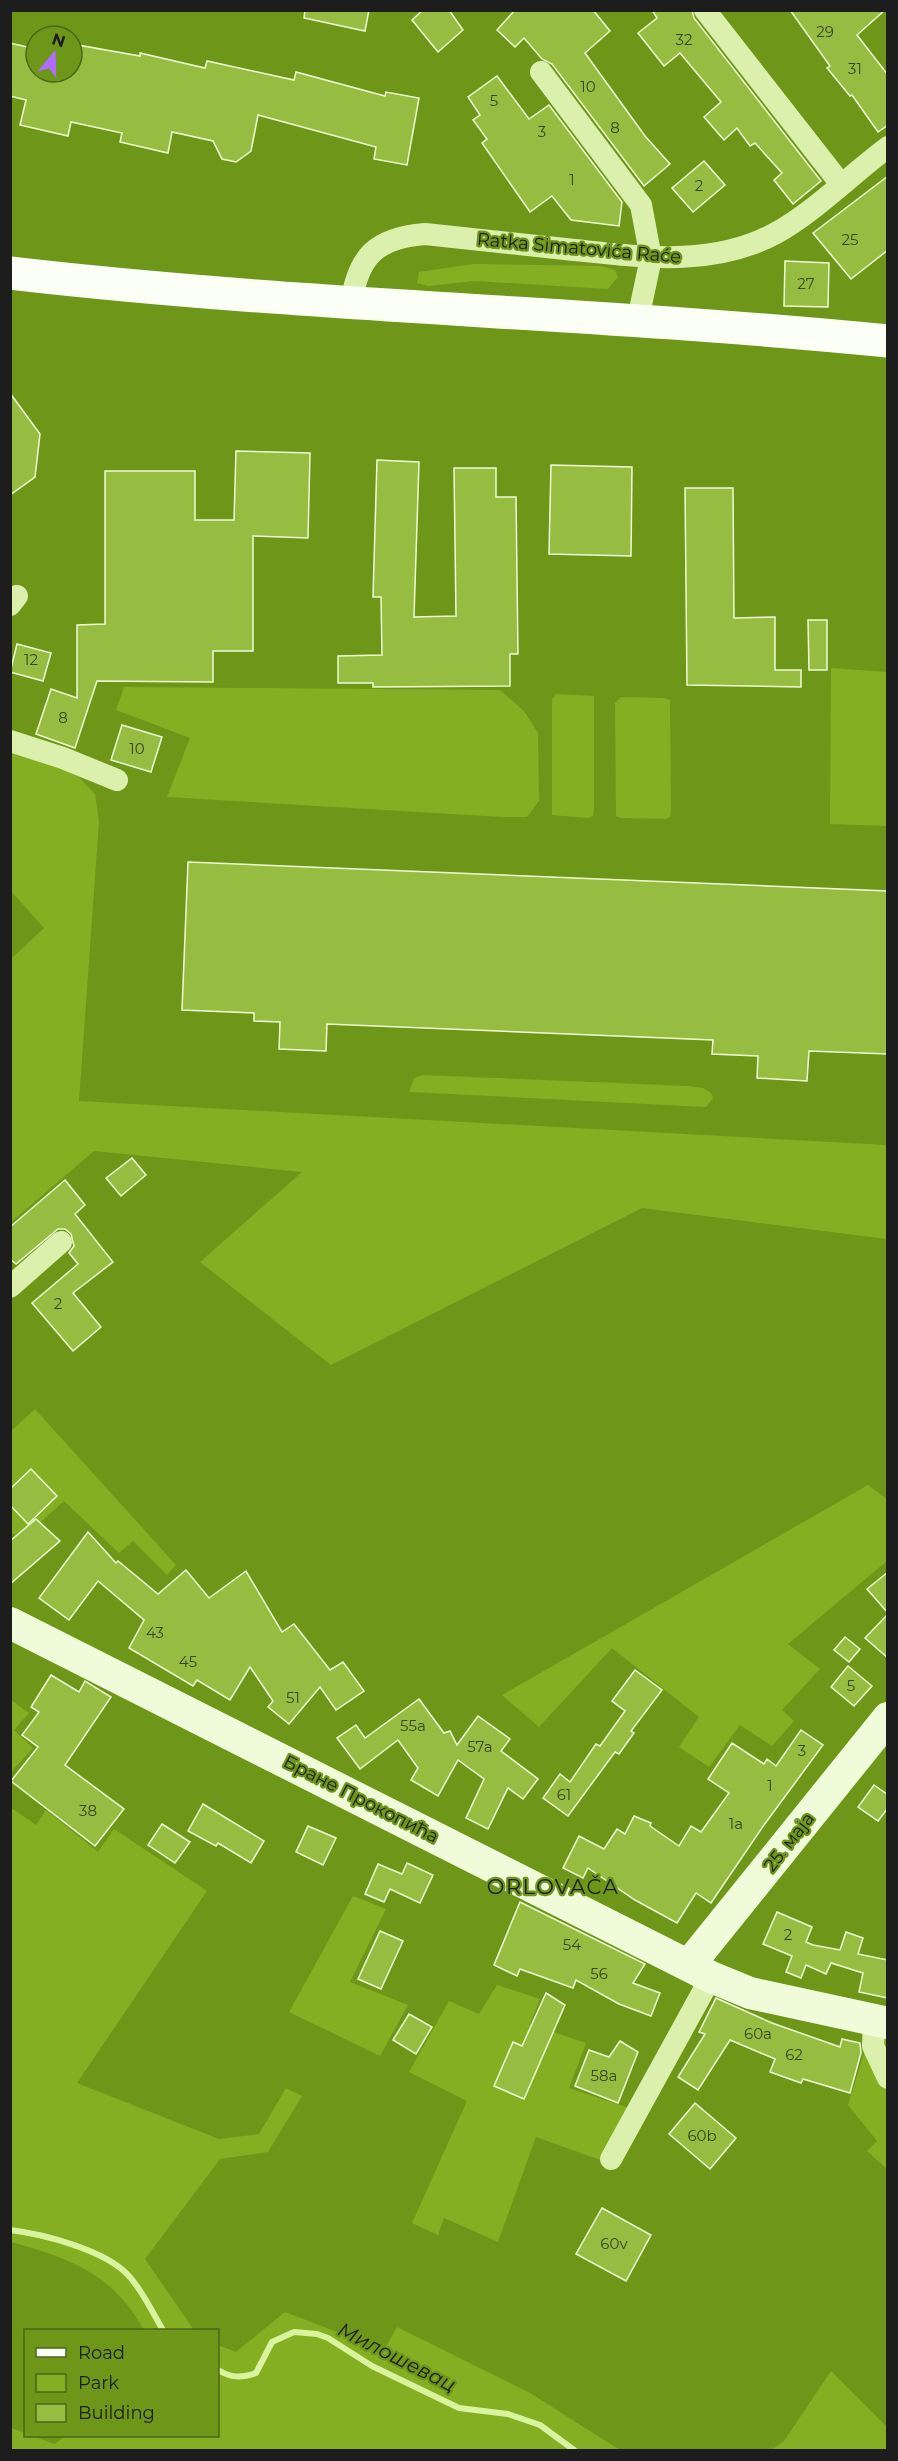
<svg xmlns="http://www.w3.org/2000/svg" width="898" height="2461" font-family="Montserrat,sans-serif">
  <rect width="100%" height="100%" fill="#6e9619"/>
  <!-- green -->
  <g fill="#84af22">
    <path d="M 474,264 L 600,266 L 615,270 L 618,277 L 608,289 L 474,281 L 428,286 L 417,283 L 419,272 Z"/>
    <path d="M 831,668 L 887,672 L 887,826 L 830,824 Z"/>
    <path d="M 124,687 L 500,690 L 524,711 L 538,733 L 539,801 L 527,817 L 502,817 L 167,797 L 190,738 L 116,710 Z"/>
    <path d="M 556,694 L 594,696 L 594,809 L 593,816 L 588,818 L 552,815 L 552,699 Z"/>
    <path d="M 621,697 L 664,698 L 670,700 L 671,810 L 670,817 L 665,819 L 621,818 L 616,816 L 615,703 Z"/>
    <path d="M 11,753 L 71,769 L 95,794 L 99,821 L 79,1101 L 887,1145 L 887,1239 L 642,1208 L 331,1365 L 200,1262 L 302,1172 L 94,1151 L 11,1222 L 11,959 L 44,928 L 11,891 Z"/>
    <path d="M 423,1075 L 688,1086 L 703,1088 L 711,1093 L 713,1098 L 706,1107 L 409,1092 L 414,1078 Z"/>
    <path d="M 35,1409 L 176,1565 L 167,1575 L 133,1541 L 119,1553 L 64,1501 L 22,1539 L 11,1532 L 11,1431 Z"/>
    <path d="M 868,1485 L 887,1499 L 887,1561 L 788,1644 L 820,1669 L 782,1710 L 794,1721 L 772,1746 L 740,1725 L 709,1767 L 679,1747 L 699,1717 L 612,1648 L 539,1727 L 502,1695 Z"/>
    <path d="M 11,1700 L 29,1713 L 14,1730 L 33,1748 L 11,1772 Z"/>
    <path d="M 10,1807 L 36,1825 L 46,1810 L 98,1852 L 114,1829 L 207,1891 L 77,2083 L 219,2139 L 259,2134 L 286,2088 L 302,2096 L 268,2152 L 220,2159 L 145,2259 L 194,2330 L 144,2330 C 113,2274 70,2258 11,2242 Z"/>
    <path d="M 353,1896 L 386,1909 L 350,1982 L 408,2005 L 380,2056 L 289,2012 Z"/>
    <path d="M 497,1985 L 540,1999 L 530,2024 L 586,2043 L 569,2088 L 641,2112 L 606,2162 L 536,2137 L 498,2242 L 444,2218 L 438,2235 L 412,2223 L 467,2101 L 409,2072 L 449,2001 L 479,2014 Z"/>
    <path d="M 871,2031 L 887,2034 L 887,2169 L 867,2151 L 877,2141 L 848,2105 Z"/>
    <path d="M 285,2312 L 384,2350 L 397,2327 L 530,2393 L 620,2450 L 11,2450 L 11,2428 L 55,2444 L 65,2436 L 218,2436 L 218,2345 L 236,2352 Z"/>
    <path d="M 831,2371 L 887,2427 L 887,2450 L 771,2450 L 784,2441 Z"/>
  </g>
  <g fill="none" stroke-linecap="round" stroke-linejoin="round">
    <!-- stream -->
    <g stroke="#daf39e" stroke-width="6">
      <path d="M 10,2230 C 43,2234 105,2250 128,2275 C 143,2291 152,2312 163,2330"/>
      <path d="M 218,2370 C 231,2378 241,2378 256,2373 L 272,2342 L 294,2332 L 317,2334 L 328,2338 L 372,2366 L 459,2408 L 508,2414 L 540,2425 L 574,2450"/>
    </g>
  </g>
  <!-- building -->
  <g fill="#96bd42" stroke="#effbd3" stroke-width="1.5">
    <path d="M 305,10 L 369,10 L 365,31 L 304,18 Z"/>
    <path d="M 423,10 L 449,10 L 463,30 L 438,52 L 412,20 Z"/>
    <path d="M 515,10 L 593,10 L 610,31 L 585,53 L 645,136 L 670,164 L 644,186 L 552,64 L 542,59 L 524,38 L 515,47 L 497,30 Z"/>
    <path d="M 652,10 L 692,10 L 694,18 L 821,181 L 793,204 L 774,180 L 782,173 L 755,143 L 750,146 L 737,128 L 724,140 L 704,117 L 721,102 L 680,53 L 664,66 L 638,33 L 657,18 Z"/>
    <path d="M 790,10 L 885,10 L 857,35 L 888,75 L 888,125 L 878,132 L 852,95 L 850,96 L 827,68 L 830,66 Z"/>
    <path d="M 10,43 L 36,49 L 36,72 L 72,72 L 72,44 L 140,56 L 140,53 L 205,68 L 207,61 L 294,80 L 296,72 L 385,96 L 386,92 L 419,98 L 407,165 L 374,159 L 376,147 L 258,115 L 251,151 L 236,162 L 222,159 L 213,141 L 172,132 L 168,153 L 120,142 L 122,133 L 71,122 L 68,136 L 20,125 L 26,100 L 10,96 Z"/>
    <path d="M 497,76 L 529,119 L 549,105 L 622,202 L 619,226 L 571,220 L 552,196 L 530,212 L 482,143 L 487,139 L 473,120 L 480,115 L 468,97 Z"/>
    <path d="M 704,161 L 725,185 L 693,212 L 672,188 Z"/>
    <path d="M 888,176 L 888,250 L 851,279 L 813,233 Z"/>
    <path d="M 785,261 L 829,263 L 828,307 L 784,306 Z"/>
    <path d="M 10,393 L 40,434 L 35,477 L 10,495 Z"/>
    <path d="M 236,451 L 310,453 L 308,538 L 253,536 L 253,651 L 213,651 L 213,682 L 97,681 L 75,748 L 36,734 L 51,689 L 77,698 L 77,625 L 105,624 L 105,471 L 195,471 L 195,520 L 234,520 Z"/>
    <path d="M 377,460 L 419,462 L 414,617 L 456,616 L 454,468 L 496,468 L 496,497 L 516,497 L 518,654 L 510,654 L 510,686 L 373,687 L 373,683 L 338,683 L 338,656 L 382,655 L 381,597 L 373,597 Z"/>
    <path d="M 551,465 L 632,467 L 631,556 L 549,554 Z"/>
    <path d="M 685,488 L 733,488 L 734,618 L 775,617 L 775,670 L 801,670 L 801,687 L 687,685 Z"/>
    <path d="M 808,620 L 827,620 L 827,670 L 809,670 Z"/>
    <path d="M 17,644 L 51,653 L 43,681 L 10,672 Z"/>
    <path d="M 122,725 L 162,737 L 151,772 L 111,760 Z"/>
    <path d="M 188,862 L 888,891 L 888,1054 L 809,1051 L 807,1081 L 757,1078 L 758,1056 L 712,1054 L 713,1040 L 327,1024 L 326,1051 L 279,1049 L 280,1022 L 254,1021 L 254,1013 L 182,1010 Z"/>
    <path d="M 132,1158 L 146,1175 L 121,1196 L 106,1178 Z"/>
    <path d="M 65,1180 L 85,1205 L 75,1214 L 113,1262 L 73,1293 L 101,1327 L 73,1351 L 32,1303 L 78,1264 L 69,1253 L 74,1246 L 71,1234 L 65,1229 L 58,1229 L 16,1264 L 10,1259 L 10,1227 Z"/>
    <path d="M 31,1469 L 57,1496 L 28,1524 L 10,1505 L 10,1489 Z"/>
    <path d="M 36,1519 L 60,1541 L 10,1584 L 10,1541 Z"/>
    <path d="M 88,1532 L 116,1563 L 118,1561 L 158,1594 L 186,1570 L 209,1598 L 246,1571 L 282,1632 L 294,1624 L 330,1670 L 343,1662 L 364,1691 L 336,1710 L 320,1687 L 289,1724 L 268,1707 L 273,1701 L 250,1667 L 230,1700 L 197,1680 L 193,1686 L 129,1648 L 144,1620 L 98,1581 L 69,1620 L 39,1598 Z"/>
    <path d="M 888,1572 L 888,1613 L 867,1589 Z"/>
    <path d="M 888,1614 L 888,1658 L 865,1638 Z"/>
    <path d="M 845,1637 L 860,1649 L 849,1662 L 834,1650 Z"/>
    <path d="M 848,1666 L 872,1686 L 854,1706 L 831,1687 Z"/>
    <path d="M 635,1670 L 662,1690 L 631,1731 L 634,1733 L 619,1754 L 615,1752 L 568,1816 L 543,1798 L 560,1774 L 570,1782 L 596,1744 L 600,1746 L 625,1711 L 612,1701 Z"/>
    <path d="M 51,1675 L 79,1692 L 85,1681 L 111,1697 L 65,1765 L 124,1809 L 95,1846 L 11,1781 L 38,1747 L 22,1735 L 39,1712 L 31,1707 Z"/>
    <path d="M 419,1699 L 444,1733 L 450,1731 L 457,1745 L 478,1716 L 510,1739 L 501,1751 L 538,1779 L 523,1799 L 508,1788 L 488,1829 L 466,1818 L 484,1779 L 458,1760 L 438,1796 L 411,1780 L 418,1768 L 398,1740 L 360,1769 L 337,1738 L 356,1725 L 365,1738 Z"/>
    <path d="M 801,1730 L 823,1745 L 764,1825 L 711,1903 L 696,1893 L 677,1923 L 635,1900 L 588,1868 L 583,1878 L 563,1868 L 579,1836 L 604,1849 L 617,1829 L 625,1834 L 634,1816 L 651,1823 L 650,1826 L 679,1846 L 691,1826 L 701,1832 L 729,1793 L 708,1779 L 732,1743 L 764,1764 L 767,1759 L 776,1766 Z"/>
    <path d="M 874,1785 L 888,1795 L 888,1808 L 878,1821 L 858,1807 Z"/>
    <path d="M 203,1804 L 264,1841 L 251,1863 L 218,1843 L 216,1846 L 188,1831 Z"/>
    <path d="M 162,1824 L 190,1842 L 175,1863 L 148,1845 Z"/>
    <path d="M 308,1826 L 336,1838 L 323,1865 L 296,1852 Z"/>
    <path d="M 407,1863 L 433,1875 L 420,1903 L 390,1889 L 384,1902 L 365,1894 L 378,1864 L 402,1874 Z"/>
    <path d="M 520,1902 L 645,1964 L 633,1983 L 660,1993 L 651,2016 L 619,2004 L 576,1980 L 573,1988 L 520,1969 L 517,1976 L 494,1965 Z"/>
    <path d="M 777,1912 L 812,1927 L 806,1942 L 813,1945 L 840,1950 L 846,1932 L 863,1938 L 858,1954 L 888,1960 L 888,1998 L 859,1992 L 863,1973 L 831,1963 L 826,1974 L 806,1965 L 801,1978 L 786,1972 L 792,1956 L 763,1944 Z"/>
    <path d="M 380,1931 L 403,1941 L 381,1989 L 358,1979 Z"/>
    <path d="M 546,1993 L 565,2005 L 524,2099 L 494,2086 L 513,2042 L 522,2046 Z"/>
    <path d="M 716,1998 L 772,2023 L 840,2047 L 842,2039 L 860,2043 L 861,2053 L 850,2093 L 803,2079 L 801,2083 L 770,2072 L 775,2059 L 730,2040 L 698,2090 L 678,2077 L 705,2034 L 699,2032 Z"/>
    <path d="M 409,2014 L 432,2027 L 416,2054 L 393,2040 Z"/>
    <path d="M 620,2041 L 638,2052 L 618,2103 L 575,2086 L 589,2050 L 609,2057 Z"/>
    <path d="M 695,2103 L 736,2138 L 710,2169 L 669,2134 Z"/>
    <path d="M 602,2208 L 651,2235 L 626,2281 L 576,2254 Z"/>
  </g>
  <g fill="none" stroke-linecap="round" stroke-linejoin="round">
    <!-- street -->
    <g stroke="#dbf0ac" stroke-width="22">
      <path d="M 705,10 L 840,183"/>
      <path d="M 541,72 L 641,205 L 651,258 L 638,319"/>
      <path d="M 351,304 C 358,256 376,238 425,234 C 472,239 518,244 565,249 C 636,256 710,269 776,233 C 813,213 853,173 888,147"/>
      <path d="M 10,605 L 17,596"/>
      <path d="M 10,741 L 63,758 L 117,780"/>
      <path d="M 10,1287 L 61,1242"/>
      <path d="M 874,2020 L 873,2046 L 888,2078"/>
      <path d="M 611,2159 L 711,1977"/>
    </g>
    <!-- secondary -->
    <g stroke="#f0fbda" stroke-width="32">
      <path d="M 10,1623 L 711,1977 L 750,1993 L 888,2023"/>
      <path d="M 689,1965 L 888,1718"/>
    </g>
    <!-- primary -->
    <path stroke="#fbfff5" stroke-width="33" d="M 10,273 C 302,307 596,312 888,341"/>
  </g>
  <g text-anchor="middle" stroke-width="4.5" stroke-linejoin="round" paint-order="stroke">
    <!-- number labels -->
    <g font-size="15" fill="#3b4526">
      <text x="825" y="37">29</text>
      <text x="684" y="45">32</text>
      <text x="855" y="74">31</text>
      <text x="588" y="92">10</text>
      <text x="494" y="106">5</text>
      <text x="615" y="133">8</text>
      <text x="542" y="137">3</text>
      <text x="572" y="185">1</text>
      <text x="699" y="191">2</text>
      <text x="850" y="245">25</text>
      <text x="806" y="289">27</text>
      <text x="31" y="665">12</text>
      <text x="63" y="723">8</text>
      <text x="137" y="754">10</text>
      <text x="58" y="1309">2</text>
      <text x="155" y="1638">43</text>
      <text x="188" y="1667">45</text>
      <text x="851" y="1691">5</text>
      <text x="293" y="1703">51</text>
      <text x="413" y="1731">55a</text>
      <text x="480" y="1752">57a</text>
      <text x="802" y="1756">3</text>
      <text x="770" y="1791">1</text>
      <text x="564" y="1800">61</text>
      <text x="88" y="1816">38</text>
      <text x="736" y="1829">1a</text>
      <text x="788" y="1940">2</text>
      <text x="572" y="1950">54</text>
      <text x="599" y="1979">56</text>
      <text x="758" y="2039">60a</text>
      <text x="794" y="2060">62</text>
      <text x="604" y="2081">58a</text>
      <text x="702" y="2141">60b</text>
      <text x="614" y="2249">60v</text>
    </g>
    <!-- street labels -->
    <g font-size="18" fill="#1d1d1d" stroke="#6e9619">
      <text transform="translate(579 248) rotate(5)" y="6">Ratka Simatovića Raće</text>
      <text transform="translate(361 1799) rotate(27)" y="6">Бране Прокопића</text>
      <text transform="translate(789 1842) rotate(-52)" y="6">25. маја</text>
    </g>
    <!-- water labels -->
    <g font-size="20" font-style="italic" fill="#1c1c19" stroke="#6e9619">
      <text transform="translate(397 2357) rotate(27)" y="7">Милошевац</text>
    </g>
    <!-- quarter labels -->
    <g font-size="21" letter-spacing="1.5" fill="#1d1d1d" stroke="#6e9619">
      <text x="553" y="1894">ORLOVAČA</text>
    </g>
  </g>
  <!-- border -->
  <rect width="898" height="2461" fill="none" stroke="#1d1d1d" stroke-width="24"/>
  <!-- legend -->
  <rect x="24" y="2329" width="195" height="108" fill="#6e9619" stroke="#4e661b" stroke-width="1.5"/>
  <rect x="36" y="2348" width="30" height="9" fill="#fbfff5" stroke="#4e661b" stroke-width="1.5"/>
  <text x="78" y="2359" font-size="18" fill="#1d1d1d">Road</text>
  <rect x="36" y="2374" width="30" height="18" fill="#84af22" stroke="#4e661b" stroke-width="1.5"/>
  <text x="78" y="2389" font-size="18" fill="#1d1d1d">Park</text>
  <rect x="36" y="2404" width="30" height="18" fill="#96bd42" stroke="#4e661b" stroke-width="1.5"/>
  <text x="78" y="2419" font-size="18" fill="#1d1d1d">Building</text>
  <!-- north arrow -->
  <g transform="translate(54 54) rotate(19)"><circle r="28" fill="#6e9619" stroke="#4e661b" stroke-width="1.5"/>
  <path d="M0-4.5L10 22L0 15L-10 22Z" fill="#b06bff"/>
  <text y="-9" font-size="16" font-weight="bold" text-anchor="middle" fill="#1d1d1d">N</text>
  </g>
</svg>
